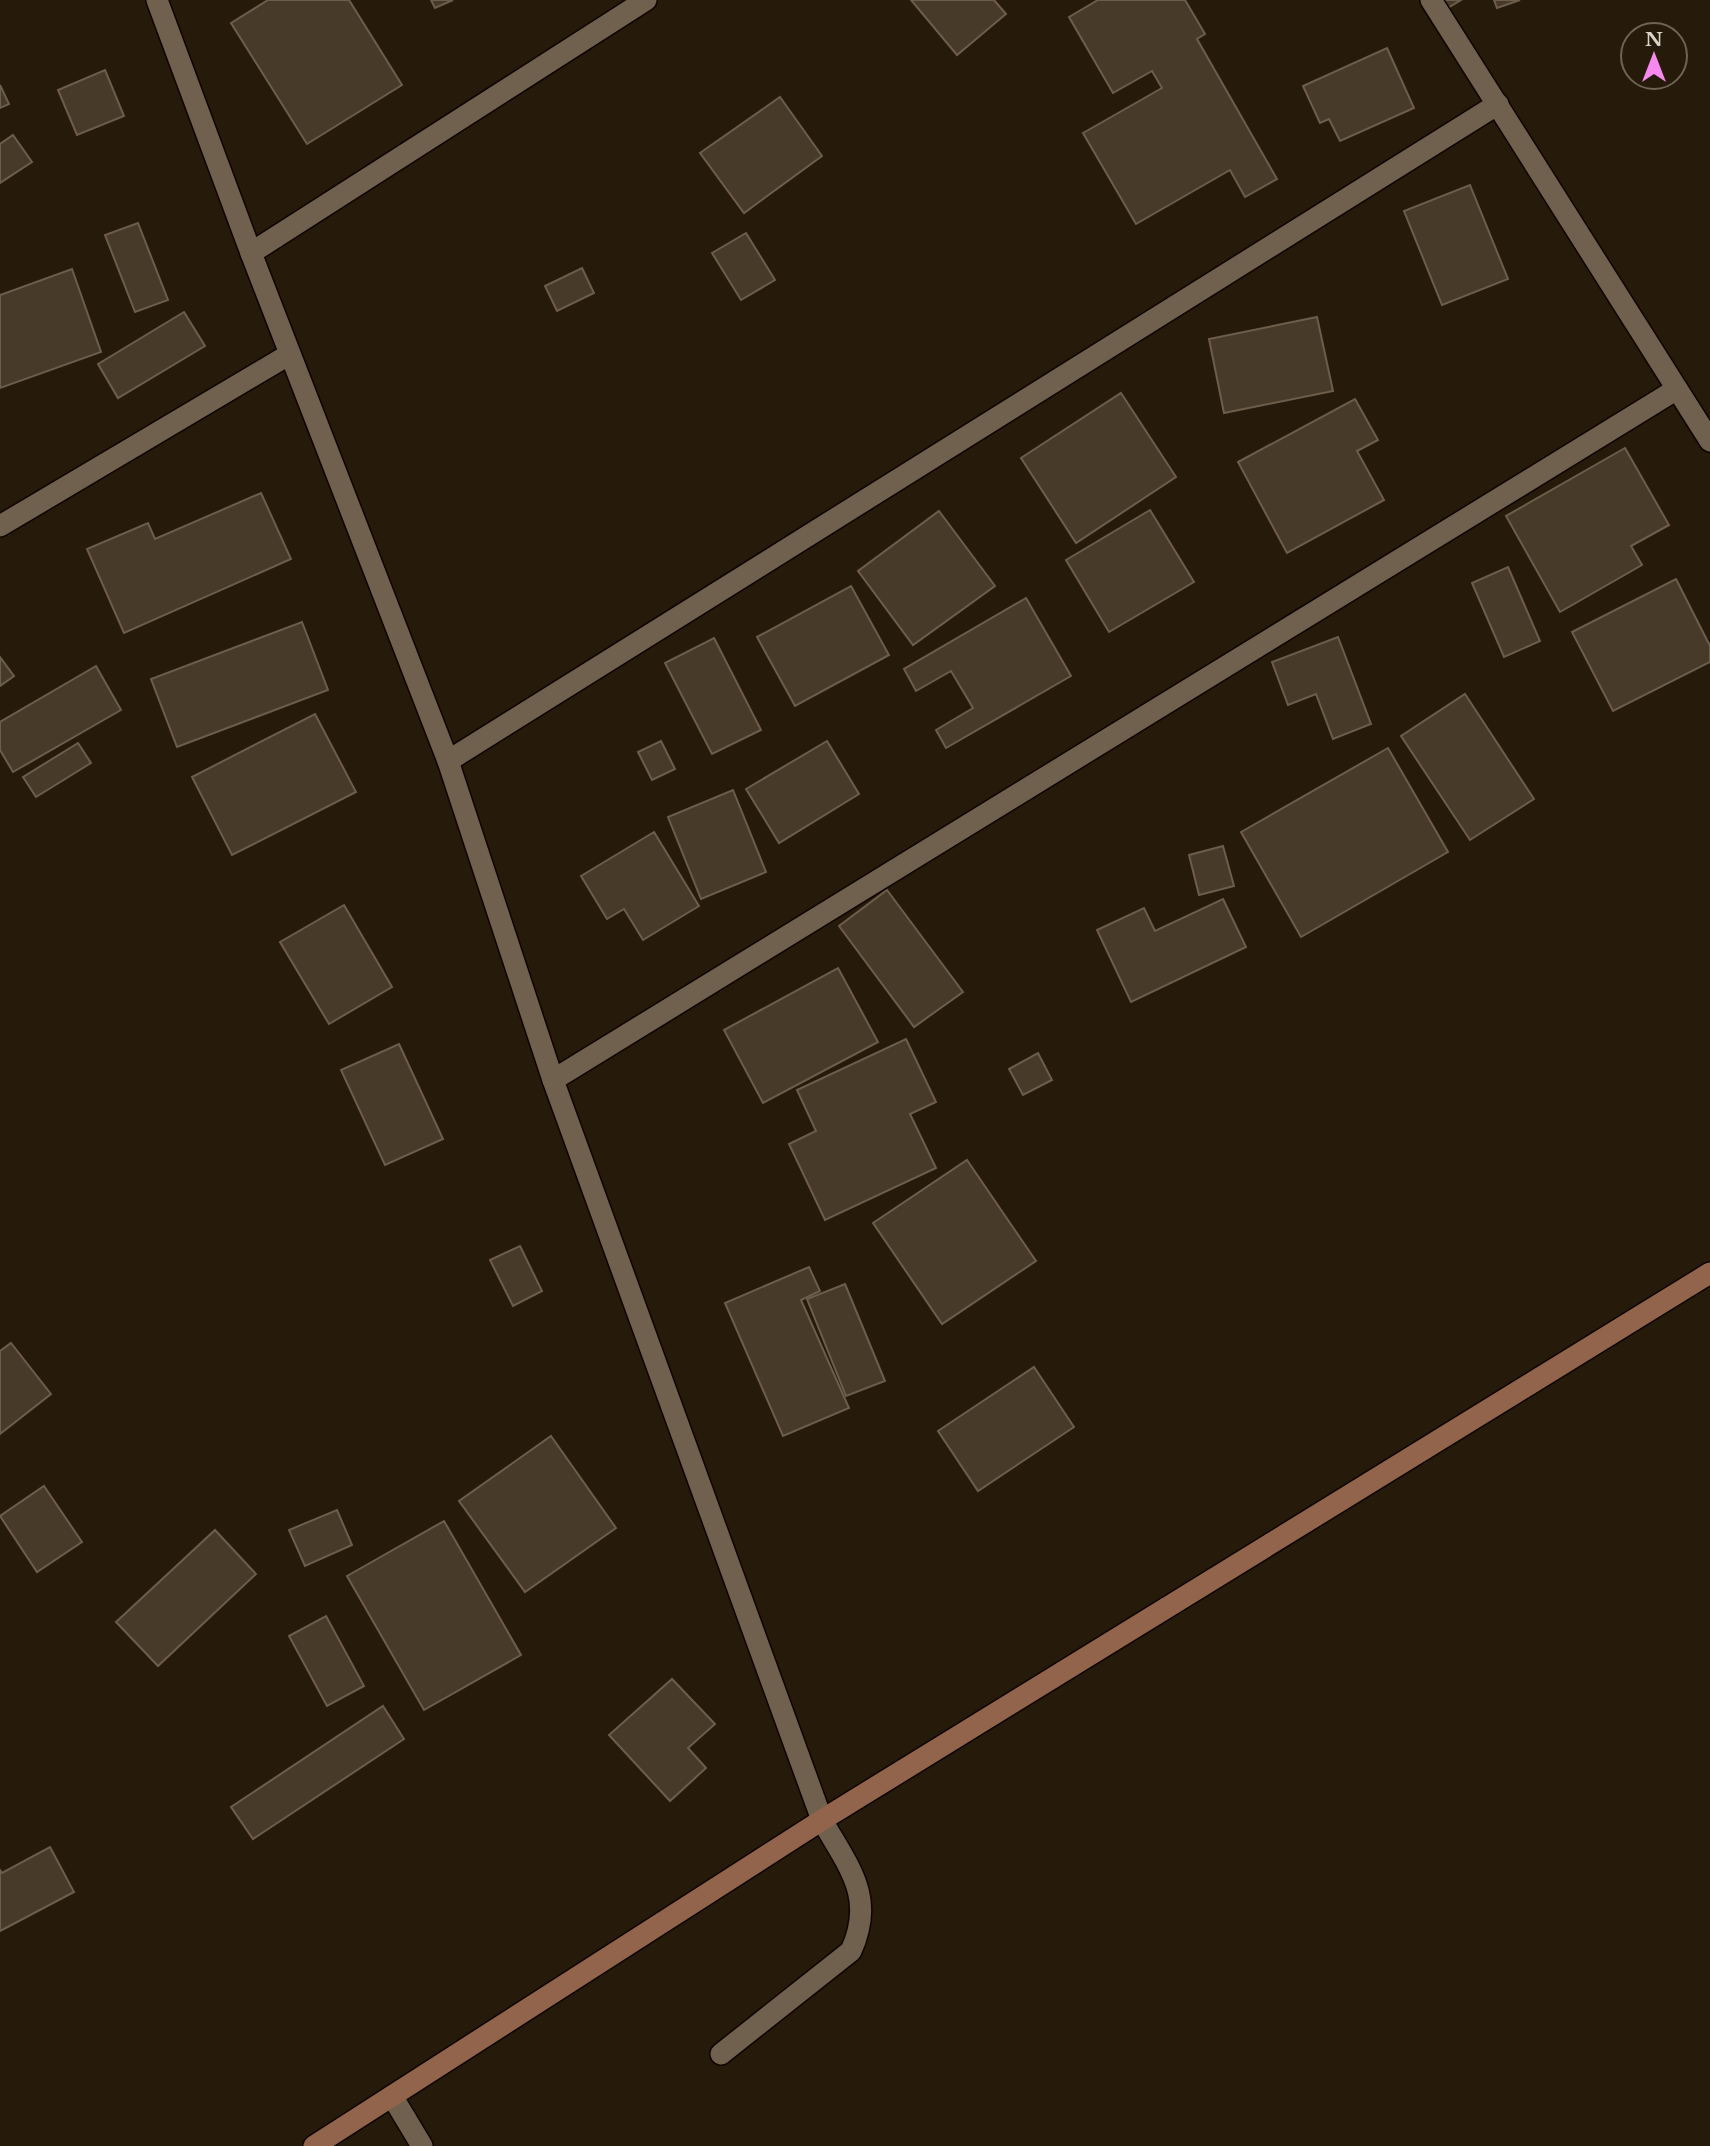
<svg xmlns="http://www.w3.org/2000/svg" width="1710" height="2146" font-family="'Libre Baskerville',serif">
  <rect width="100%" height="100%" fill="#261a0a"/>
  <!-- building -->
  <g fill="#473a29" stroke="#6c5e4b" stroke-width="2">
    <path d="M 268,0 L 349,0 L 402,85 L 307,144 L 231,23 Z"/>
    <path d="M 431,0 L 453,0 L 435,8 Z"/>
    <path d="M 911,0 L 994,0 L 1006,14 L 957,55 Z"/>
    <path d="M 1098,0 L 1185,0 L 1205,34 L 1197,39 L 1277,179 L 1245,197 L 1230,170 L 1136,224 L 1083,133 L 1162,88 L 1152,71 L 1113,93 L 1069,17 Z"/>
    <path d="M 1429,0 L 1461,0 L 1438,14 Z"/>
    <path d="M 1494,0 L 1520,0 L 1497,8 Z"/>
    <path d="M 1387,48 L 1414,108 L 1340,141 L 1329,119 L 1320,123 L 1303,86 Z"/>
    <path d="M 105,70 L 124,116 L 77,135 L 58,90 Z"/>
    <path d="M 0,85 L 9,104 L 0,108 Z"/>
    <path d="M 780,97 L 822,156 L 744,213 L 700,153 Z"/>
    <path d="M 13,135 L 32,162 L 0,183 L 0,144 Z"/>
    <path d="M 1470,185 L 1508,279 L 1442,305 L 1404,211 Z"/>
    <path d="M 138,223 L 168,300 L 135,312 L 105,235 Z"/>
    <path d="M 746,233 L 775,280 L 741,300 L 712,253 Z"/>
    <path d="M 582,268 L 594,293 L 557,311 L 545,286 Z"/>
    <path d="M 72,269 L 101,352 L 0,388 L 0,295 Z"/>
    <path d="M 184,312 L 205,346 L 118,398 L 98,364 Z"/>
    <path d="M 1317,317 L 1333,391 L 1224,413 L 1209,339 Z"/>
    <path d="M 1121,393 L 1176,477 L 1076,543 L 1021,458 Z"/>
    <path d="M 1355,399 L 1378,440 L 1357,451 L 1384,500 L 1287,553 L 1238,462 Z"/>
    <path d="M 1625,448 L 1669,525 L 1631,546 L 1642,565 L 1560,612 L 1506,516 Z"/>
    <path d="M 261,493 L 291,559 L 124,633 L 87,549 L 148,523 L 155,539 Z"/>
    <path d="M 1150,510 L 1194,582 L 1109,632 L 1066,560 Z"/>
    <path d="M 939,511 L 995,586 L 913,645 L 858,571 Z"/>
    <path d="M 1508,567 L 1540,641 L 1504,657 L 1472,583 Z"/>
    <path d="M 1676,579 L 1710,646 L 1710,662 L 1613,711 L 1572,632 Z"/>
    <path d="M 851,586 L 889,655 L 795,706 L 757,637 Z"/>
    <path d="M 1026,598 L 1071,676 L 946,748 L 936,730 L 973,708 L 951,671 L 916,691 L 904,669 Z"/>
    <path d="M 302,622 L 328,690 L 177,747 L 151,679 Z"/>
    <path d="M 1338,637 L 1371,724 L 1333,739 L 1316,694 L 1288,705 L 1272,662 Z"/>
    <path d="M 714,638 L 761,730 L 712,754 L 665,663 Z"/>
    <path d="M 0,657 L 14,676 L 0,686 Z"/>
    <path d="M 96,666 L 121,710 L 13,772 L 0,750 L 0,722 Z"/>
    <path d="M 1465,694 L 1534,799 L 1470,840 L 1401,736 Z"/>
    <path d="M 315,714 L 356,792 L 232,855 L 192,777 Z"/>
    <path d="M 661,741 L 675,769 L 652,780 L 638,752 Z"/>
    <path d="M 827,741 L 859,794 L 779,843 L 746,789 Z"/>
    <path d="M 78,743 L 91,763 L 36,797 L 23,777 Z"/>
    <path d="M 1388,748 L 1448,852 L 1301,937 L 1241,832 Z"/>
    <path d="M 733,790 L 766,872 L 701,899 L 668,817 Z"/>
    <path d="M 654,832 L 699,906 L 643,940 L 624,909 L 607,919 L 581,876 Z"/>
    <path d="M 1223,846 L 1234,886 L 1199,895 L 1189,855 Z"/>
    <path d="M 887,890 L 963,992 L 914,1027 L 839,926 Z"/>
    <path d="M 1223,899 L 1246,947 L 1131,1002 L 1097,930 L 1144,908 L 1155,931 Z"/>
    <path d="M 344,905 L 392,987 L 329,1024 L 280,942 Z"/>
    <path d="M 838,968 L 878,1042 L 763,1103 L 724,1030 Z"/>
    <path d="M 906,1039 L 936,1102 L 910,1114 L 936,1168 L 825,1220 L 789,1144 L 816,1131 L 797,1090 Z"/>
    <path d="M 399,1044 L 443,1139 L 385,1165 L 341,1070 Z"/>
    <path d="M 1038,1053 L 1052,1080 L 1023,1095 L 1009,1069 Z"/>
    <path d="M 967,1160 L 1036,1261 L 942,1324 L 873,1223 Z"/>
    <path d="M 520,1246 L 542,1291 L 513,1306 L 490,1260 Z"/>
    <path d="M 809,1267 L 820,1291 L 801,1300 L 849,1408 L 783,1436 L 725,1303 Z"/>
    <path d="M 845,1284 L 885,1381 L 846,1396 L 807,1299 Z"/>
    <path d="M 11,1343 L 51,1394 L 0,1434 L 0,1351 Z"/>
    <path d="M 1034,1367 L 1074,1427 L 978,1491 L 938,1431 Z"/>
    <path d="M 551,1436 L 616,1528 L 525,1592 L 459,1501 Z"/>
    <path d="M 44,1486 L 82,1542 L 37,1572 L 0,1516 Z"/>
    <path d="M 337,1510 L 352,1545 L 305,1566 L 289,1530 Z"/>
    <path d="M 444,1521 L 521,1655 L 424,1710 L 347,1576 Z"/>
    <path d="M 215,1530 L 256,1574 L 158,1666 L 116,1622 Z"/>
    <path d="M 326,1616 L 364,1686 L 327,1706 L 289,1636 Z"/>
    <path d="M 672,1679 L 715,1724 L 688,1748 L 706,1768 L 670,1801 L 609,1735 Z"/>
    <path d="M 383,1706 L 404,1739 L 253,1839 L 231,1807 Z"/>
    <path d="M 50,1847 L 74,1892 L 0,1931 L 0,1870 L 2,1873 Z"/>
  </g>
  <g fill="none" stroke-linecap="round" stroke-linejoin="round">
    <!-- lane casing -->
    <g stroke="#0f0500" stroke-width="24">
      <path id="lane" d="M 721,2054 L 851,1951 C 876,1896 848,1867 822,1820"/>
    </g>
    <!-- street casing -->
    <g stroke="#0f0500" stroke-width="24">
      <g id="street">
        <path d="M 157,0 L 251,253 L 448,761 L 553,1080 L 822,1820"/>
        <path d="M 1431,0 L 1710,441"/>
        <path d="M 251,253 L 646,0"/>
        <path d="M 0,526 L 290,354"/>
        <path d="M 448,761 L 1498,104"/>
        <path d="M 553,1080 L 1677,389"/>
        <path d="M 392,2096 L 422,2146"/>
      </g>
    </g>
    <!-- secondary casing -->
    <g stroke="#0f0500" stroke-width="24">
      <path id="secondary" d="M 314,2146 L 822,1820 L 1710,1273"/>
    </g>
    <!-- lane -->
    <use href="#lane" stroke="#6f614e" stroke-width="21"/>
    <!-- street -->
    <use href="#street" stroke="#6f614e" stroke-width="21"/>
    <!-- secondary -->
    <use href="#secondary" stroke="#91644b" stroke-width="21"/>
  </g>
  <!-- north arrow -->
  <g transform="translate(1654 56)"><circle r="33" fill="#261a0a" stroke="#6e6456" stroke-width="2"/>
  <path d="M0-5L12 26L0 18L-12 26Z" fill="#f689ed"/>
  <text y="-10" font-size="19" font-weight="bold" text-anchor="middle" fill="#dbd2c8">N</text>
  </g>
</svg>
